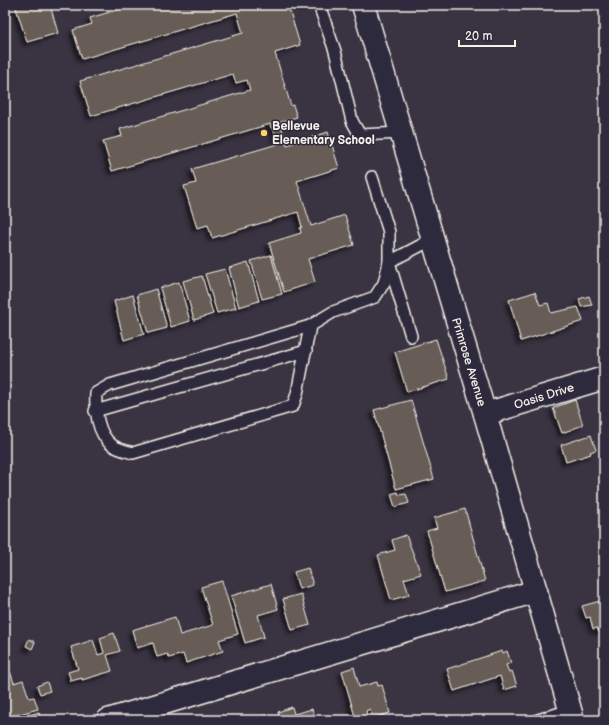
<svg xmlns="http://www.w3.org/2000/svg" width="609" height="725" font-family="'Balsamiq Sans',sans-serif">
  <defs>
    <filter id="shadow"><feDropShadow dx="-3.5" dy="3.5" stdDeviation="2" flood-color="#0009"/></filter>
  </defs>
  <rect width="100%" height="100%" fill="#3a3442"/>
  <filter id="ink" filterUnits="userSpaceOnUse"><feTurbulence type="fractalNoise" baseFrequency=".025" numOctaves="2"/><feDisplacementMap in="SourceGraphic" scale="8" xChannelSelector="R" yChannelSelector="G"/><feConvolveMatrix kernelMatrix="1 2 1 2 8 2 1 2 1" color-interpolation-filters="sRGB"/></filter>
  <g filter="url(#ink)">
    <!-- building -->
    <g fill="#675b56" stroke="#f4f1e8" filter="url(#shadow)">
      <path d="M 15,5 L 50,5 L 58,33 L 27,42 Z"/>
      <path d="M 133,5 L 288,5 L 300,45 L 275,53 L 291,106 L 293,105 L 297,117 L 280,122 L 287,145 L 328,132 L 339,168 L 297,181 L 311,226 L 345,215 L 354,245 L 308,259 L 315,282 L 284,292 L 269,243 L 301,233 L 300,228 L 302,227 L 298,212 L 212,238 L 208,225 L 197,228 L 184,186 L 196,183 L 192,169 L 278,144 L 273,128 L 271,128 L 270,124 L 112,171 L 103,141 L 122,136 L 120,129 L 250,90 L 247,80 L 236,83 L 233,74 L 91,116 L 80,81 L 243,33 L 237,13 L 82,59 L 73,30 L 92,24 L 90,18 Z"/>
      <path d="M 271,255 L 282,294 L 262,299 L 251,261 Z"/>
      <path d="M 248,262 L 259,301 L 239,307 L 229,268 Z"/>
      <path d="M 225,269 L 236,308 L 217,313 L 205,274 Z"/>
      <path d="M 202,276 L 213,314 L 194,320 L 183,281 Z"/>
      <path d="M 179,282 L 190,321 L 171,327 L 160,288 Z"/>
      <path d="M 156,289 L 167,328 L 148,333 L 137,295 Z"/>
      <path d="M 535,292 L 540,305 L 548,303 L 551,313 L 578,307 L 583,321 L 521,341 L 509,300 Z"/>
      <path d="M 133,295 L 144,334 L 124,340 L 114,301 Z"/>
      <path d="M 589,296 L 592,305 L 581,307 L 579,299 Z"/>
      <path d="M 436,339 L 449,379 L 407,392 L 395,352 Z"/>
      <path d="M 411,400 L 434,479 L 396,489 L 374,410 Z"/>
      <path d="M 575,400 L 583,425 L 562,433 L 553,408 Z"/>
      <path d="M 591,435 L 596,450 L 590,452 L 591,454 L 566,462 L 561,445 Z"/>
      <path d="M 398,492 L 399,495 L 406,494 L 409,503 L 395,507 L 391,494 Z"/>
      <path d="M 465,509 L 485,581 L 445,592 L 427,531 L 437,528 L 434,518 Z"/>
      <path d="M 406,535 L 421,574 L 404,579 L 409,595 L 391,600 L 378,555 L 395,550 L 392,540 Z"/>
      <path d="M 308,568 L 313,585 L 299,589 L 294,572 Z"/>
      <path d="M 222,581 L 238,634 L 219,640 L 223,651 L 186,663 L 183,654 L 169,658 L 167,654 L 157,657 L 153,643 L 137,648 L 132,630 L 175,617 L 180,635 L 213,625 L 201,587 Z"/>
      <path d="M 271,584 L 278,609 L 258,615 L 264,637 L 245,643 L 231,596 Z"/>
      <path d="M 301,594 L 310,625 L 292,630 L 283,599 Z"/>
      <path d="M 604,600 L 604,631 L 599,632 L 597,628 L 593,629 L 590,617 L 586,618 L 582,606 Z"/>
      <path d="M 114,633 L 120,651 L 107,655 L 112,671 L 82,680 L 82,678 L 71,681 L 68,672 L 78,669 L 71,647 L 93,640 L 98,655 L 104,653 L 100,638 Z"/>
      <path d="M 29,639 L 35,642 L 32,649 L 26,646 Z"/>
      <path d="M 502,651 L 503,653 L 507,651 L 511,663 L 506,665 L 509,672 L 512,671 L 517,686 L 504,690 L 500,676 L 454,691 L 447,669 Z"/>
      <path d="M 354,667 L 359,687 L 377,682 L 378,686 L 382,685 L 390,713 L 372,718 L 370,709 L 366,711 L 368,720 L 356,720 L 342,671 Z"/>
      <path d="M 10,671 L 14,683 L 23,680 L 29,698 L 34,697 L 38,709 L 5,718 L 5,709 L 7,709 L 5,704 L 5,673 Z"/>
      <path d="M 47,682 L 50,691 L 40,694 L 37,686 Z"/>
      <path d="M 292,707 L 294,714 L 312,709 L 316,720 L 257,720 L 256,718 L 267,715 L 268,719 L 279,716 L 278,712 Z"/>
      <path d="M 39,712 L 41,720 L 21,720 L 20,718 Z"/>
    </g>
    <g fill="none" stroke-linecap="round" stroke-linejoin="round">
      <!-- service casing -->
      <g stroke="#f4f1e8" stroke-width="14">
        <g id="service">
          <path d="M 319,5 L 335,51 L 352,121 L 360,135 L 401,133"/>
          <path d="M 372,177 L 389,232 L 389,262 L 411,336"/>
          <path d="M 310,326 L 297,394 L 293,406 L 133,453 C 126,451 117,449 112,445 C 97,434 95,409 96,393 L 110,385 L 310,326 L 333,312 L 375,297 L 384,283 L 389,262 L 433,239"/>
          <path d="M 95,411 L 306,351"/>
          <path d="M 538,720 L 570,710"/>
        </g>
      </g>
      <!-- minor casing -->
      <g stroke="#f4f1e8" stroke-width="25">
        <g id="minor">
          <path d="M 363,5 L 485,414 L 573,720"/>
          <path d="M 485,414 L 604,378"/>
          <path d="M 108,720 L 536,591"/>
        </g>
      </g>
      <!-- service -->
      <use href="#service" stroke="#2f2a3d" stroke-width="11"/>
      <!-- minor -->
      <use href="#minor" stroke="#2f2a3d" stroke-width="22"/>
    </g>
  </g>
  <!-- markers -->
  <circle fill="#ffd166" stroke="#2f2a3d" stroke-width="1.5" cx="264" cy="133" r="4"/>
  <g text-anchor="middle" stroke-width="3" stroke-linejoin="round" paint-order="stroke">
    <!-- poi labels -->
    <g font-size="12" font-weight="bold" fill="#f4f1e8" stroke="#2f2a3d" text-anchor="start">
      <text x="272" y="130">Bellevue<tspan x="272" dy="14">Elementary School</tspan></text>
    </g>
    <!-- street labels -->
    <g font-size="12" fill="#f4f1e8" stroke="#2f2a3d">
      <text transform="translate(469 362) rotate(73)" y="4">Primrose Avenue</text>
      <text transform="translate(544 396) rotate(-17)" y="4">Oasis Drive</text>
    </g>
  </g>
  <!-- margin -->
  <rect width="609" height="725" fill="none" stroke="#2f2a3d" stroke-width="20"/>
  <rect x="10" y="10" width="589" height="705" fill="none" stroke="#f4f1e8" stroke-width="1.5" filter="url(#ink)"/>
  <!-- scale -->
  <path d="M459 40v6h56v-6" fill="none" stroke="#f4f1e8" stroke-width="2"/>
  <text x="465" y="40" font-size="12" fill="#f4f1e8" stroke="#2f2a3d" stroke-width="3" paint-order="stroke">20 m</text>
</svg>
